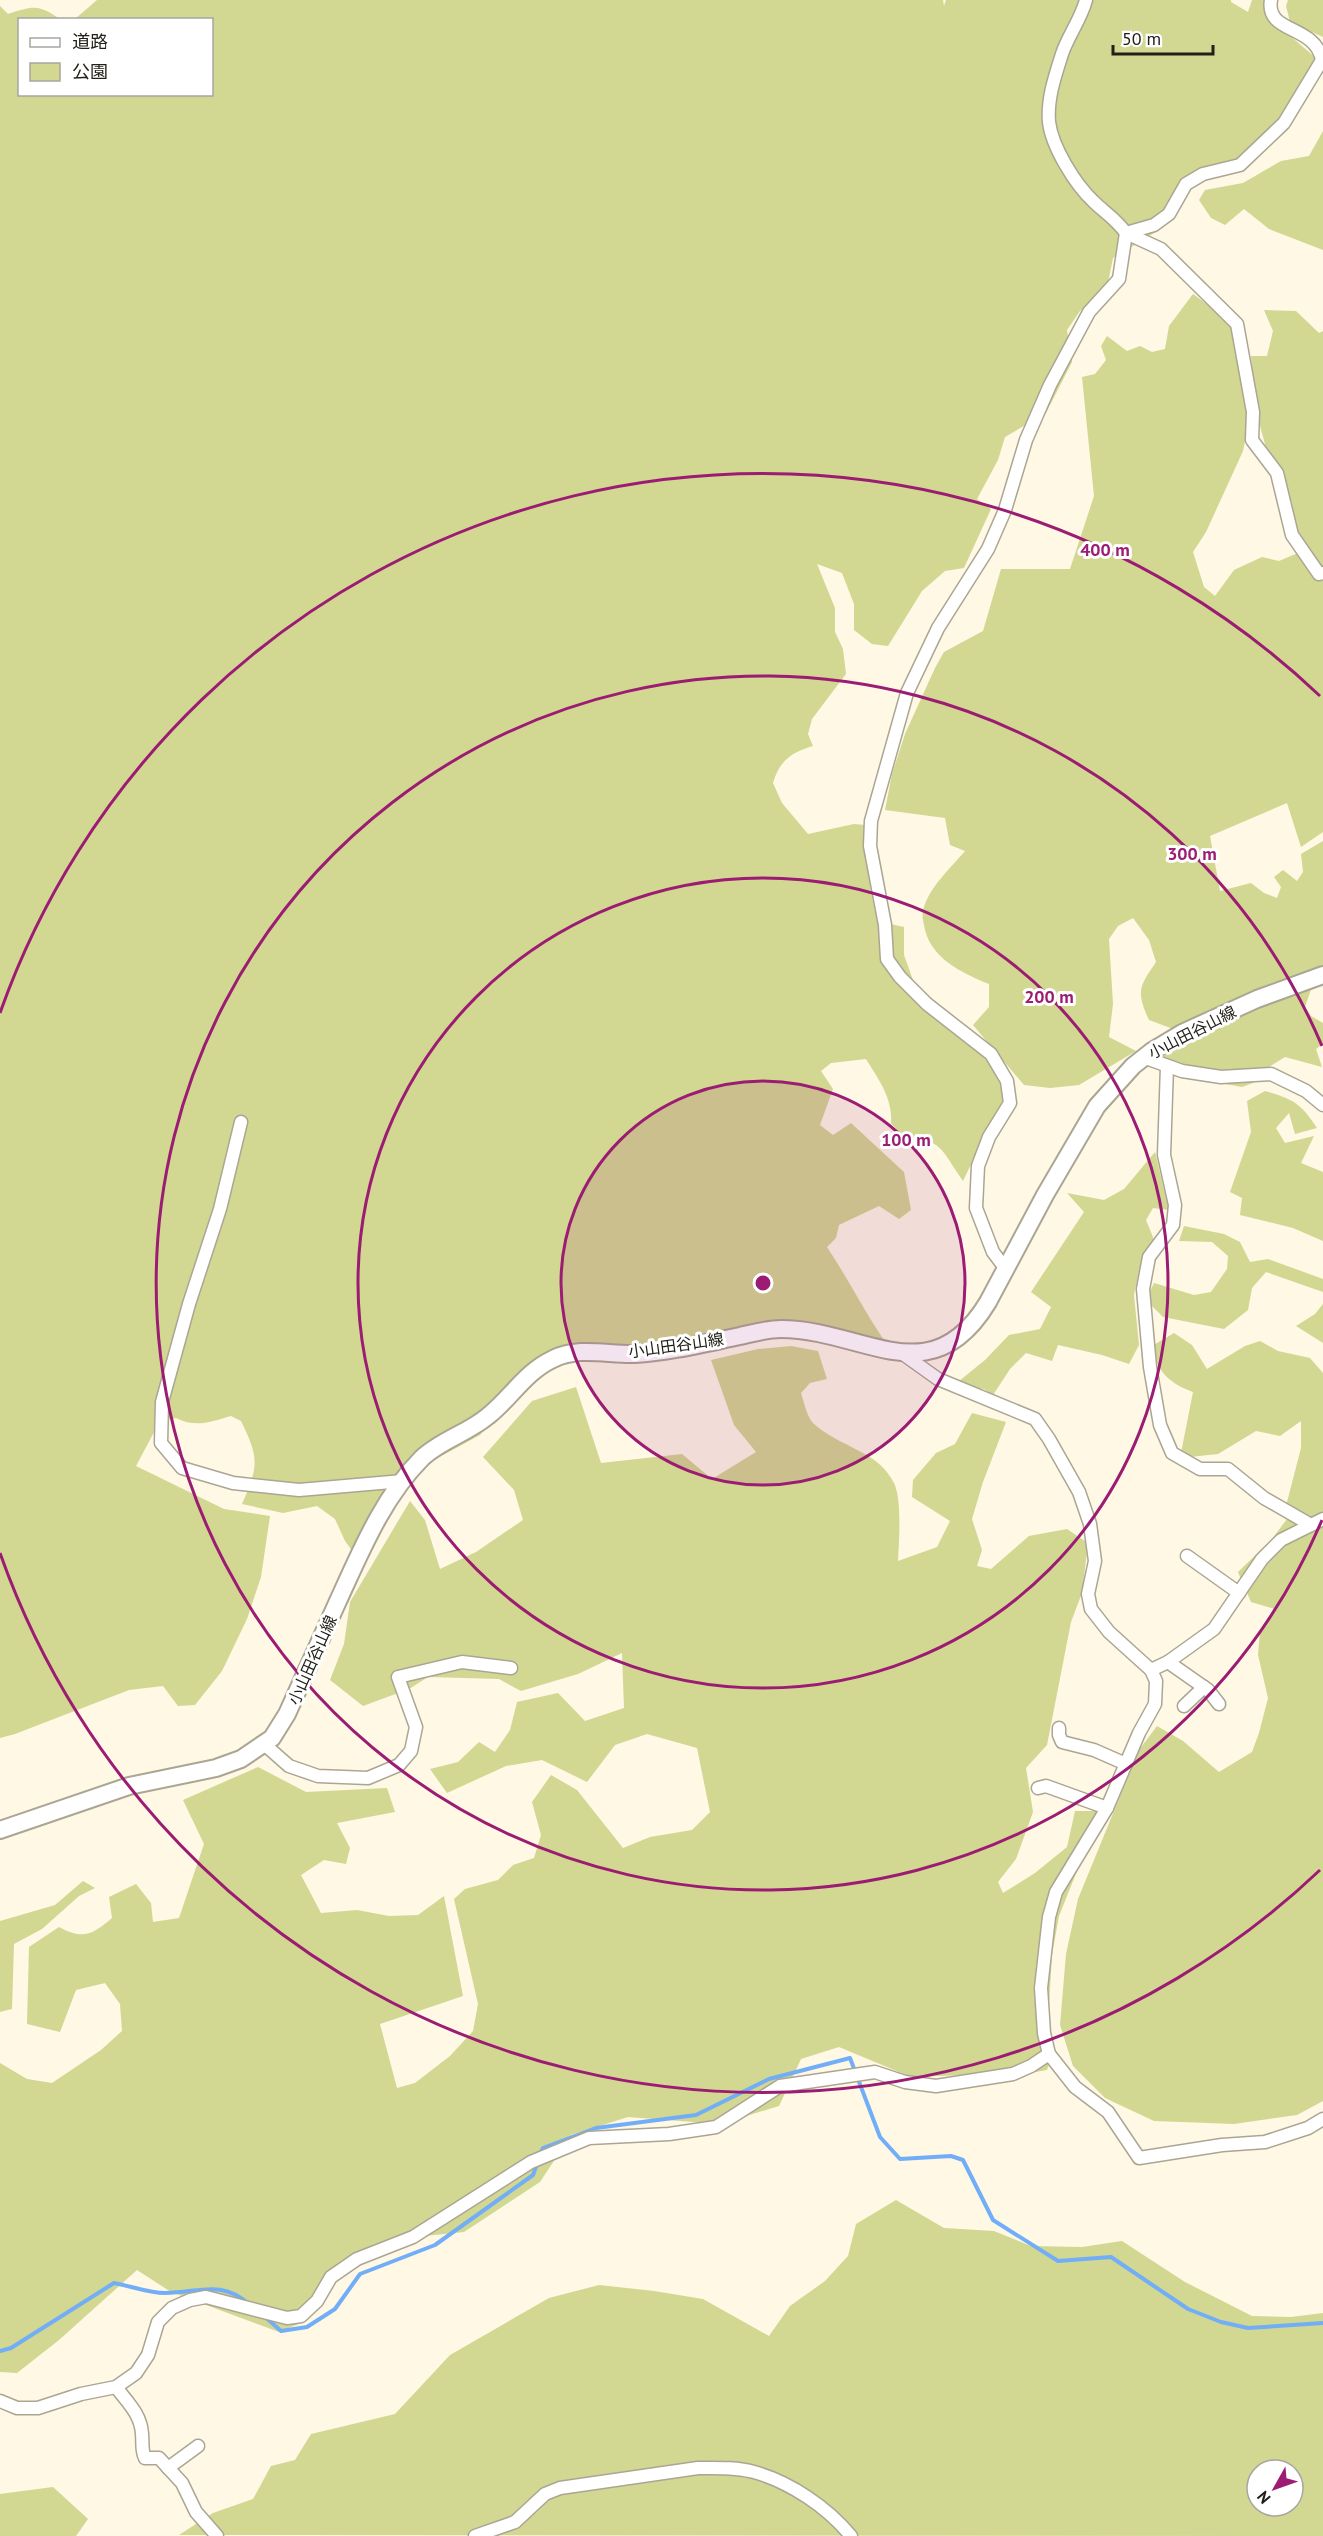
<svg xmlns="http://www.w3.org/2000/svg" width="1323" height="2536" font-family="'PT Sans','Noto Sans JP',sans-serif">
  <rect width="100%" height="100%" fill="#fef8e5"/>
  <!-- green -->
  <g fill="#d2d792" fill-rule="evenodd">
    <path d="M 97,0 L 943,0 L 944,6 L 946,0 L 1231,0 L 1231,2 L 1248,12 L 1252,0 L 1276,0 L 1275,23 L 1323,64 L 1271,145 L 1237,170 L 1194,181 L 1159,230 L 1113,258 L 1106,292 L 1080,311 L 1067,330 L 1072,362 L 1046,413 L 1005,437 L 998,460 L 977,499 L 991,509 L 964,568 L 945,571 L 922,591 L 888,646 L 872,644 L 854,630 L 854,604 L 842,573 L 817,564 L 835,608 L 835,632 L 843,649 L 846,674 L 812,719 L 808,734 L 813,746 C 792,752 779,761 773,783 L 782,803 L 808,834 L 854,824 L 878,826 L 870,887 L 877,921 L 904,927 L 904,955 L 913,980 L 948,1023 L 989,1062 L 1002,1087 L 1004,1106 L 988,1129 L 963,1181 C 940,1148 943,1140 902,1136 L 891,1123 C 893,1099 879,1080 866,1059 L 831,1063 L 821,1071 L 833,1089 L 820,1125 L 833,1135 L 851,1123 L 904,1172 L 911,1210 L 899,1219 L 879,1206 L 839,1225 L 836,1238 L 827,1247 C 849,1280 866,1315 889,1347 L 786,1334 L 551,1352 L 480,1435 L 421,1467 L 353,1552 L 345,1541 L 335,1519 L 317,1506 L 283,1513 L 242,1504 C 259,1466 259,1458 241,1421 L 231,1416 C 210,1422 196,1428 176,1418 L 160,1421 L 136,1466 L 224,1509 L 270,1516 L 261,1577 L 247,1619 L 222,1671 L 195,1705 L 178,1706 L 163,1686 L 129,1690 L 15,1734 L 0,1738 L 0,6 L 8,14 C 34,6 37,4 60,19 L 20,20 L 20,94 L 212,94 L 212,20 L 75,19 Z"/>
    <path d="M 1288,0 L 1323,0 L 1323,37 L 1290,22 L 1286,6 Z"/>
    <path d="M 1323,131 L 1323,250 L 1269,229 L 1244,209 L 1225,225 L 1211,218 L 1199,200 L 1205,190 L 1243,183 L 1281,161 L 1309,156 Z"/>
    <path d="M 1193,294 L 1222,315 L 1241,339 L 1250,416 L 1243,451 L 1206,532 L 1193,552 L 1204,587 L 1215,596 L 1234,570 L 1262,557 L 1279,561 L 1300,552 L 1292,503 L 1266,448 L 1255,407 L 1251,356 L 1267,356 L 1273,331 L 1264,310 L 1296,311 L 1319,333 L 1323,331 L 1323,832 L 1301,847 L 1287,803 L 1210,836 L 1220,891 L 1251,883 L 1264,893 L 1277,898 L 1281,887 L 1274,877 L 1283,870 L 1297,881 L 1303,872 L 1301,854 L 1323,841 L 1323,970 L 1317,972 L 1305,1007 L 1311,1016 L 1323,1023 L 1323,1044 L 1316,1049 L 1322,1067 L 1285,1057 L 1267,1068 L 1253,1083 L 1242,1087 L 1167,1074 L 1153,1067 L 1168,1049 L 1176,1030 L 1149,1020 C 1136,991 1139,987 1156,962 L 1149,940 L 1133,918 L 1118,926 L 1109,939 L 1113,1004 L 1109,1037 L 1136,1051 L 1079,1085 L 1050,1088 L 1024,1085 L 973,1025 L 989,1007 L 989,984 C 962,973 929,958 924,925 C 923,921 922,916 923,911 C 928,888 950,869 965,851 L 950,845 L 945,818 L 885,810 L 892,774 L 905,734 L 935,668 L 944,652 L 983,631 L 1001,569 L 1070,569 L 1094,496 L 1082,377 L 1095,374 L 1106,360 L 1101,346 L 1107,336 L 1127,351 L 1140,346 L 1152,352 L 1165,349 L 1169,326 Z"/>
    <path d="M 1265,1091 C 1293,1099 1301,1103 1317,1128 L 1295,1134 L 1289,1113 L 1276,1128 L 1285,1143 L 1314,1136 L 1301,1163 L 1323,1172 L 1323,1241 L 1293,1228 L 1240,1215 L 1242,1198 L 1230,1192 L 1251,1132 L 1247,1101 Z"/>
    <path d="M 1155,1152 L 1169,1210 L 1153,1208 L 1146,1220 L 1155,1242 L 1142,1257 L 1134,1295 L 1139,1345 L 1129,1364 L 1102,1355 L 1058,1345 L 1052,1361 L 1026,1353 L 1010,1369 L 993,1395 L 984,1389 L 953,1386 L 985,1360 L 1009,1335 L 1040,1329 L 1051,1307 L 1031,1292 L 1084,1212 L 1067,1193 L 1104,1200 L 1124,1189 Z"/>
    <path d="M 1184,1226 L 1224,1234 L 1240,1242 L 1250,1262 L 1268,1259 L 1323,1279 L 1323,1292 L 1266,1272 L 1252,1288 L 1248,1310 L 1224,1329 L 1163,1317 L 1146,1300 L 1154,1283 L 1194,1295 L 1211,1292 L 1227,1269 L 1228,1256 L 1212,1242 L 1179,1241 Z"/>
    <path d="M 1323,1304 L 1323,1343 L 1296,1326 L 1315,1314 Z"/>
    <path d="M 1174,1333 L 1192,1345 L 1207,1369 L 1245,1346 L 1260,1341 L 1278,1351 L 1310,1358 L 1323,1373 L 1323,2101 L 1297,2115 L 1234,2124 L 1154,2121 L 1105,2098 L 1073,2066 L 1060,2025 L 1066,1954 L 1078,1899 L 1139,1750 L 1157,1726 L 1183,1741 L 1219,1772 L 1252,1752 L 1259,1733 L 1268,1698 L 1258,1655 L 1260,1631 L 1275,1609 L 1251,1602 L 1238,1572 L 1272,1539 L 1290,1515 L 1286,1506 L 1301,1448 L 1301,1421 L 1280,1436 L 1256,1431 L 1218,1454 L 1180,1458 L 1193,1392 C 1169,1383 1157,1372 1152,1346 Z"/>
    <path d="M 791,1346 L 818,1351 L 827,1379 L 810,1383 L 801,1393 C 804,1402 807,1417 813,1423 C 838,1447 878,1450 894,1483 C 902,1499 899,1542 898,1561 L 937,1547 L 950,1521 L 912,1497 L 913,1480 L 936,1453 L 955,1444 L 972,1413 L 1006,1422 L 983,1482 L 972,1519 L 982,1550 L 977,1566 L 991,1569 L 1029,1536 L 1067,1529 L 1088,1543 L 1082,1593 L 1071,1622 L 1047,1745 L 1026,1768 L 1033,1812 L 1016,1859 L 998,1882 L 1003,1893 L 1035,1873 L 1067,1847 L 1075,1811 L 1101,1811 L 1059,1916 L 1052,1955 L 1048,2023 L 1050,2062 L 1047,2070 L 1000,2078 L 967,2075 L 911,2077 L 839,2047 L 801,2059 L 779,2106 L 720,2124 L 628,2117 L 571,2135 L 540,2182 L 464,2232 L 415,2237 L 348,2266 L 301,2323 L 279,2332 L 171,2292 L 137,2270 L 59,2340 L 17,2373 L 0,2372 L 0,2063 L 27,2079 L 52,2083 L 101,2050 L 122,2031 L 120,2004 L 105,1983 L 76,1990 L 60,2032 L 27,2024 L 29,1947 L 59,1927 C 83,1940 92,1935 112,1918 L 109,1897 L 136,1884 L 151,1903 L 153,1922 L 179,1918 L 204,1844 L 183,1800 L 258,1767 L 306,1792 L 387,1788 L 395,1812 L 337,1823 L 350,1848 L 346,1864 L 324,1860 L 301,1875 L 321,1913 L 357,1910 L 389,1916 L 418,1915 L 444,1896 L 463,1996 L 380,2024 L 397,2088 L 415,2083 L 450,2056 L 473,2031 L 478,2004 L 454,1899 L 465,1889 L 498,1880 L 513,1865 L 534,1858 L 541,1835 L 532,1802 L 551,1775 L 577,1790 L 623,1848 L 650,1837 L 692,1830 L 710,1812 L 697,1748 L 647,1734 L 615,1745 L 587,1782 L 542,1760 L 506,1766 L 447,1793 L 430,1769 L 458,1762 L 479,1742 L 495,1752 L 510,1730 L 517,1702 L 558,1693 L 585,1721 L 624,1708 L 622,1653 L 578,1674 L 521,1691 L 499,1679 L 428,1677 L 409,1689 L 363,1706 L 330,1680 L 344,1644 L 350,1602 L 410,1501 L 425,1520 L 440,1569 L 476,1552 L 523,1520 L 514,1490 L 483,1457 L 532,1401 L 576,1387 L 601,1463 L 682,1454 L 712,1479 L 756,1452 L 734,1425 L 711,1360 L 758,1349 Z"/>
    <path d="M 83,1881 L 95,1888 L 79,1896 L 42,1929 L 14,1944 L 12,2009 L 0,2012 L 0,1921 L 55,1905 Z"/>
    <path d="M 896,2200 L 944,2228 L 994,2231 L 1031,2246 L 1082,2247 L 1122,2241 L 1185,2282 L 1252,2316 L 1291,2317 L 1323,2313 L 1323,2536 L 179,2535 L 213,2513 L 253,2499 L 271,2466 L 295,2460 L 311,2434 L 395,2414 L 450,2355 L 549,2298 L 599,2285 L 654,2291 L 703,2299 L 769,2336 L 790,2306 L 825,2281 L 848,2256 L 856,2224 ZM 1257,2470 L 1293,2470 L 1293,2506 L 1257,2506 Z"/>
    <path d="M 53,2487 L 88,2519 L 76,2536 L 0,2536 L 0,2494 Z"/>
  </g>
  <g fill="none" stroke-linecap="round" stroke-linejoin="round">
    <!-- stream -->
    <g stroke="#72aef7" stroke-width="4">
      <path d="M 540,2154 L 543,2148 L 596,2128 L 696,2115 L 769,2079 L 850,2058 L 880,2137 L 900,2159 L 951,2156 L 963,2160 L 993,2220 L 1058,2261 L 1111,2257 L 1188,2309 L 1221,2322 L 1248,2328 L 1323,2323"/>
      <path d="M 264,2316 L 281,2331 L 307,2327 L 335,2309 L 360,2274 L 435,2245 L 533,2175 L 537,2164"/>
      <path d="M 0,2351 L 11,2348 L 114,2283 C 130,2286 149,2293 165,2293 C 199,2293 220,2279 249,2304"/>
    </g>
    <!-- minor casing -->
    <g stroke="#aba693" stroke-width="15">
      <g id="minor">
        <path d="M 1271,0 C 1265,34 1315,24 1322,60 L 1284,123 L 1240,165 L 1203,174 L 1186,184 L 1169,214 L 1154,225 L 1126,233 L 1161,249 L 1237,324 L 1253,412 L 1252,440 L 1277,473 L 1292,535 L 1319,574 L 1323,573"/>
        <path d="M 1143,1057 L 1182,1071 L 1221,1077 L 1271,1074 L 1306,1091 L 1323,1105"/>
        <path d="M 1167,1066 L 1164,1155 L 1175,1205 L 1173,1225 L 1149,1257 L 1143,1289 L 1150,1367 L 1160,1425 L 1172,1453 L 1200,1469 L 1228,1469 L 1264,1498 L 1311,1525"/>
        <path d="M 241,1122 L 220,1209 L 189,1304 L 162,1402 L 161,1443 L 182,1468 L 233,1483 L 299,1490 L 403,1481"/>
        <path d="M 1005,1268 L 993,1252 L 976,1208 L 978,1166 L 989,1137 L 1010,1103 L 1007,1081 L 991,1054 L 927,1004 L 900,977 L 887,959 L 885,925 L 870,846 L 871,821 L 907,693 L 938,628 L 988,549 L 1005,510 L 1026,440 L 1050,385 L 1089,312 L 1119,279 L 1126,233 C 1115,218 1105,213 1093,201 C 1075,184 1052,147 1049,122 C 1047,99 1055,76 1062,54 C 1068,36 1081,19 1086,0"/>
        <path d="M 903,1354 L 938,1379 L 1035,1419 L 1049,1439 L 1079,1492 L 1090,1524 L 1095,1561 L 1088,1594 L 1091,1609 L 1109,1632 L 1151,1670 L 1156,1681 L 1155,1704 L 1139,1733 L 1107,1808 L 1056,1892 L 1049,1917 L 1041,1988 L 1044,2033 L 1049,2054 L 1075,2087 L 1108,2112 L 1139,2158 L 1222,2145 L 1265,2142 L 1308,2128 L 1323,2119"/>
        <path d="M 1187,1556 L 1239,1593"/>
        <path d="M 1168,1662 L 1208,1690 L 1219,1704"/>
        <path d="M 1151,1670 L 1168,1662 L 1214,1629 L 1262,1559 L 1281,1540 L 1323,1519"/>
        <path d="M 1184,1706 L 1204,1687"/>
        <path d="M 1059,1728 L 1059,1735 L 1062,1742 L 1094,1750 L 1126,1764"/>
        <path d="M 264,1744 L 289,1766 L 318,1776 L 368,1778 L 399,1765 L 411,1751 L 416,1727 L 398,1677 L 462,1662 L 511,1668"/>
        <path d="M 1038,1788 L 1046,1786 L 1107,1808"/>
        <path d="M 116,2387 C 127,2402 141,2414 142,2434 C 143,2443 141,2449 145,2458 L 159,2458 L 182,2483 L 196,2512 L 217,2536"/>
        <path d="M 0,2401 L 17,2408 L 38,2408 L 81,2394 L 116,2387 L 136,2373 L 148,2355 L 158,2322 L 172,2308 L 190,2300 L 206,2297 L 287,2318 L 301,2316 L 317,2301 L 331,2277 L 357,2259 L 413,2237 L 531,2162 L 589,2138 L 669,2134 L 716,2127 L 780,2086 L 875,2072 L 905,2082 L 936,2086 L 1013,2074 L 1031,2066 L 1049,2054"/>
        <path d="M 168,2468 L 198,2446"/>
        <path d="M 475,2536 L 515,2522 L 545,2494 L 560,2488 L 698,2468 C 716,2468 736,2467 754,2472 C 790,2482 827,2507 851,2536"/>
      </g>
    </g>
    <!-- secondary casing -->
    <g stroke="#aba693" stroke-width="20">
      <path id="secondary" d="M 0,1830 L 129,1786 L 216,1768 L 241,1759 L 272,1738 L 287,1714 C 304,1676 321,1639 338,1601 C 361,1551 383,1497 422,1458 C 441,1440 468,1433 488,1416 C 511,1398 525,1372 553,1359 C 579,1346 608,1355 635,1354 C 670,1352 706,1343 740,1336 C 753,1333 767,1329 781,1329 C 863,1329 931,1397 988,1302 L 1045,1195 L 1097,1106 L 1133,1066 L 1152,1051 L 1182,1033 L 1257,999 L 1323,975"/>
    </g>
    <!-- minor -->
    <use href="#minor" stroke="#fff" stroke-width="12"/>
    <!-- secondary -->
    <use href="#secondary" stroke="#fff" stroke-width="16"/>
  </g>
  <!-- distance rings -->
  <circle cx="763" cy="1283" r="202" fill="#9b1c72" fill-opacity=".12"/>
  <g fill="none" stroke="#9b1c72" stroke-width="3">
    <circle cx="763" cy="1283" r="202"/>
    <circle cx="763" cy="1283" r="405"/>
    <path d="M1322 1520A607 607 0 1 1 1322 1046"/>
    <path d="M1320 1870A809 809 0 0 1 0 1553M0 1013A809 809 0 0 1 1320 696"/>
  </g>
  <g text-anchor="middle" stroke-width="6" stroke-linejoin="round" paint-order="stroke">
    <!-- street labels -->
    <g font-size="16" fill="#222019" stroke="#fff">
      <text transform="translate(1192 1032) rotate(-27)" y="6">小山田谷山線</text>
      <text transform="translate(676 1345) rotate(-8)" y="6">小山田谷山線</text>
      <text transform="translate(312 1660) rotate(-66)" y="6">小山田谷山線</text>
    </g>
  </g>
  <circle cx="763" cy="1283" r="9" fill="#9b1c72" stroke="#fff" stroke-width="3"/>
  <g font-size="18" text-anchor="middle" font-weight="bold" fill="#9b1c72" stroke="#fff" stroke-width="6" stroke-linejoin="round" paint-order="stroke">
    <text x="1105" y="556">400 m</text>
    <text x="1192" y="860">300 m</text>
    <text x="1049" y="1003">200 m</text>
    <text x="906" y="1146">100 m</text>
  </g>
  <!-- legend -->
  <rect x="18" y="18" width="195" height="78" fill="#ffffff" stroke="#a7a6a3" stroke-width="1.5"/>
  <rect x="30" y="38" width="30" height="9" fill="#ffffff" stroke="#a7a6a3" stroke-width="1.5"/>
  <text x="72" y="48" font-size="18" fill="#222019">道路</text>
  <rect x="30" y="63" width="30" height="18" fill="#d2d792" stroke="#a7a6a3" stroke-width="1.5"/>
  <text x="72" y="78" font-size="18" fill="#222019">公園</text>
  <!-- north arrow -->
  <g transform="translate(1275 2488) rotate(230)"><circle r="28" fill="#ffffff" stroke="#a7a6a3" stroke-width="1.5"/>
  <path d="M0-4.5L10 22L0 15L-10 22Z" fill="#9b1c72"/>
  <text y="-9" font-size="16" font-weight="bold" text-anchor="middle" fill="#222019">N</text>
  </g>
  <!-- scale -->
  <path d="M1113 45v9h100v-9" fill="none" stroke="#222019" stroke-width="3"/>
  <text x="1122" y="45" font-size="18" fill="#222019" stroke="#ffffff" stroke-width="4.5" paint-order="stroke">50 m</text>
</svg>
